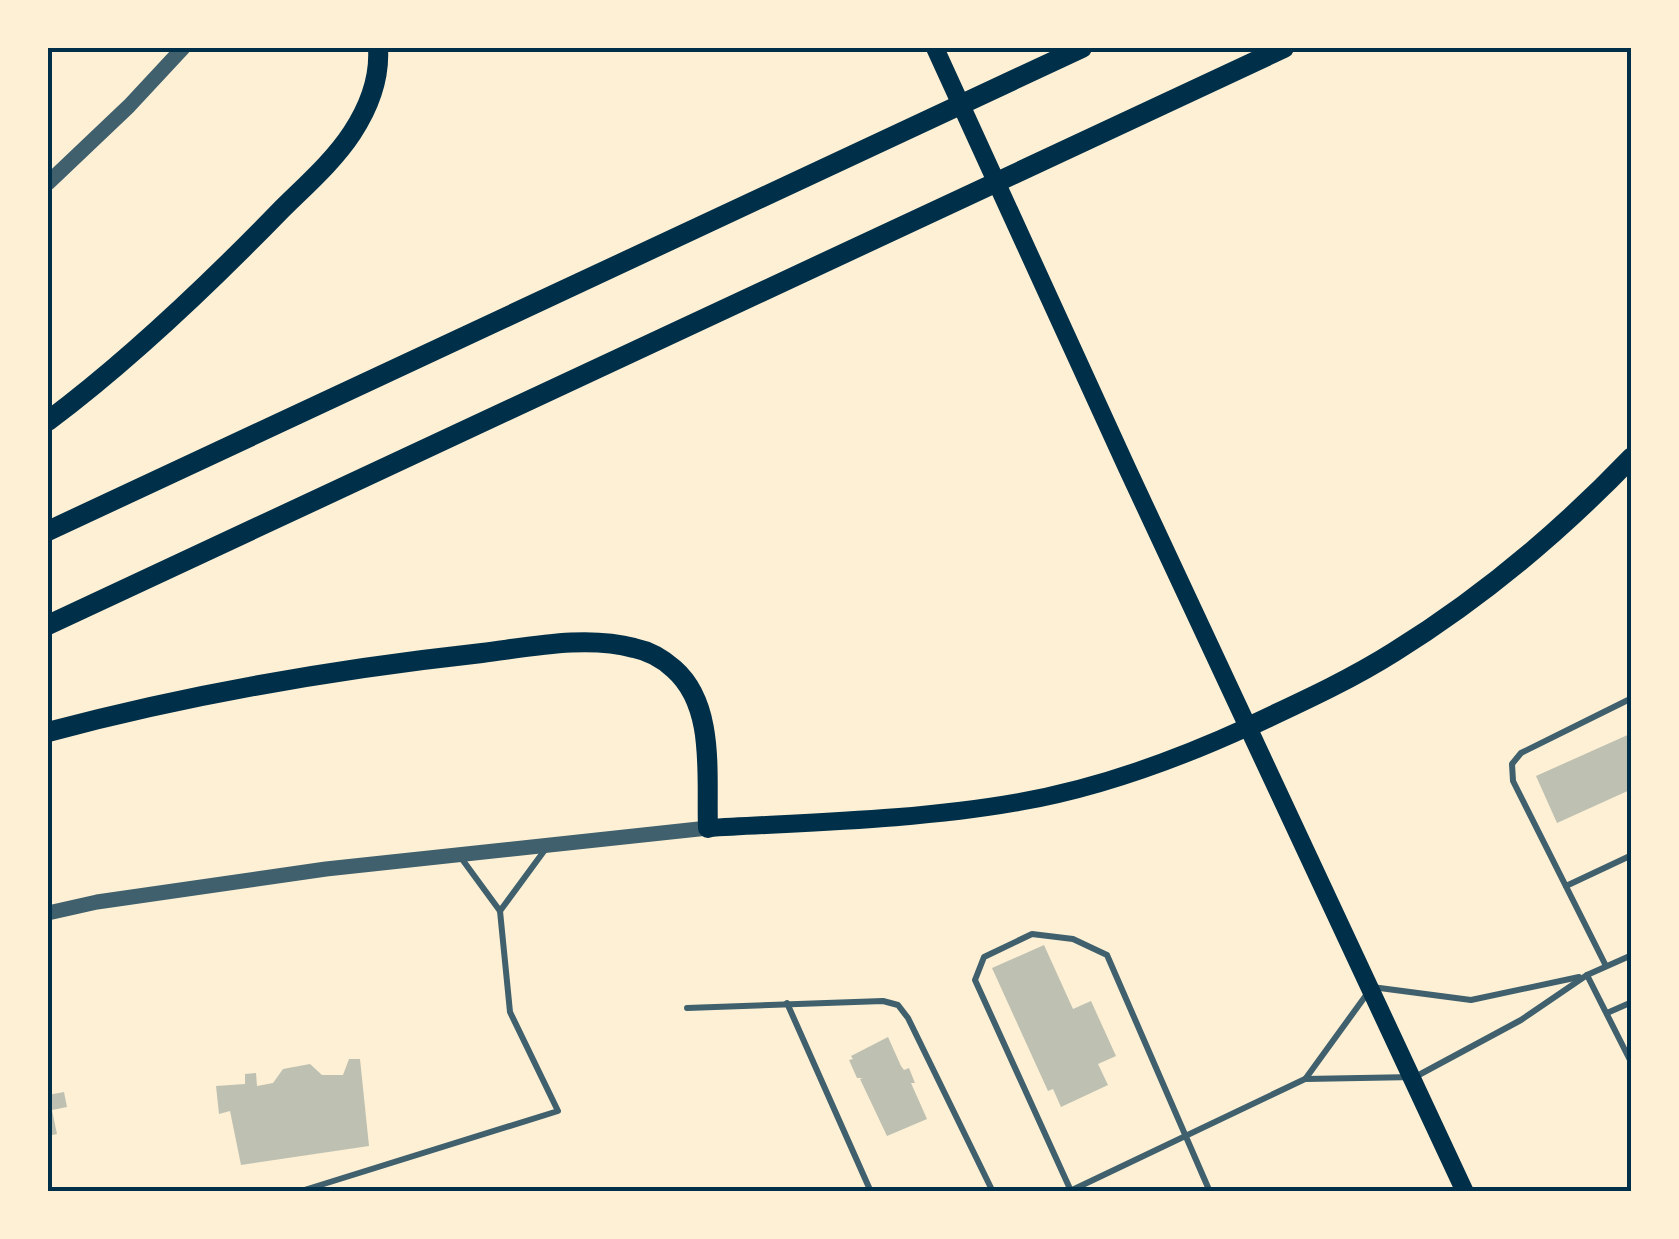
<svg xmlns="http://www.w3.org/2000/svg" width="1679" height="1239" font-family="Karla,sans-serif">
  <rect width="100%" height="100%" fill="#fdf0d5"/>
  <!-- building -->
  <g fill="#bec0b2">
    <path d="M 1632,733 L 1632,789 L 1557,823 L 1536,776 Z"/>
    <path d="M 1044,945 L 1073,1009 L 1091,1001 L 1116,1056 L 1098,1064 L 1108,1085 L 1061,1107 L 1053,1089 L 1048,1091 L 992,968 Z"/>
    <path d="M 888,1037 L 901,1066 L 904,1070 L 909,1068 L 915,1083 L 911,1083 L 927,1119 L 887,1136 L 860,1079 L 863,1078 L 857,1078 L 849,1060 L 853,1059 L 851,1056 Z"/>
    <path d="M 349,1059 L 360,1059 L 369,1146 L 241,1165 L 230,1111 L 219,1114 L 216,1086 L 245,1084 L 245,1074 L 256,1073 L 257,1086 L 273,1083 L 283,1069 L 310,1064 L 322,1075 L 343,1075 Z"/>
    <path d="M 64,1092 L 67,1107 L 52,1110 L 57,1134 L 48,1136 L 48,1095 Z"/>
  </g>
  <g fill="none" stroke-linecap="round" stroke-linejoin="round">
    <!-- service -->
    <g stroke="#3f606c" stroke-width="6">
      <path d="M 1566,886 L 1632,855"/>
      <path d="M 500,911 L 547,847"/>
      <path d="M 1606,966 L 1513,781 L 1512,764 L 1521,753 L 1632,698"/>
      <path d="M 1587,975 L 1632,1064"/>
      <path d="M 787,1003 L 871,1192"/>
      <path d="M 687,1008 L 883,1001 L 898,1005 L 908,1018 L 993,1192"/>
      <path d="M 1607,1013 L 1632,1002"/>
      <path d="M 1306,1078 L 1372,987 L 1471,1000 L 1579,977"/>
      <path d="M 1070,1191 L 1305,1079 L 1415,1077 L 1521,1020 L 1587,975 L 1632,955"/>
      <path d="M 1071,1191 L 975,980 L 984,957 L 1032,934 L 1073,939 L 1107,955 L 1210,1192"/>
      <path d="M 298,1192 L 558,1111 L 510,1012 L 500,911 L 459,855"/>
    </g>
    <!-- tertiary -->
    <g stroke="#3f606c" stroke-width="15">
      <path d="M 48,183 L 129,106 L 183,48"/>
      <path d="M 48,913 L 97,902 L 326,869 L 708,828"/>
    </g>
    <!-- secondary -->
    <g stroke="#003049" stroke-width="18">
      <path d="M 935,48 L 1127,468 L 1465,1192"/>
      <path d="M 708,828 C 812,822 917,820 1019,802 C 1100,788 1176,760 1250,726"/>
    </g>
    <!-- motorway -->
    <g stroke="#003049" stroke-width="20">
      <path d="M 48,421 C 131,359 208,285 280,211 C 304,187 333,162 352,133 C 369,107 380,79 378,48"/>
      <path d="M 48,531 L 1082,48"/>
      <path d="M 48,625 L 1284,48"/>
      <path d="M 1250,726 C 1299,703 1348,681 1394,652 C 1481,598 1561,531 1632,457"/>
      <path d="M 48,732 C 190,694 336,669 482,653 C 530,647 586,635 634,648 C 649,651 663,659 674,669 C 716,706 706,776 708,828"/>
    </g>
  </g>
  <!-- border -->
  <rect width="1679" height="1239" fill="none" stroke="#fdf0d5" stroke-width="100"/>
  <rect x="50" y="50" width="1579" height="1139" fill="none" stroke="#003049" stroke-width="4"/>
</svg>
